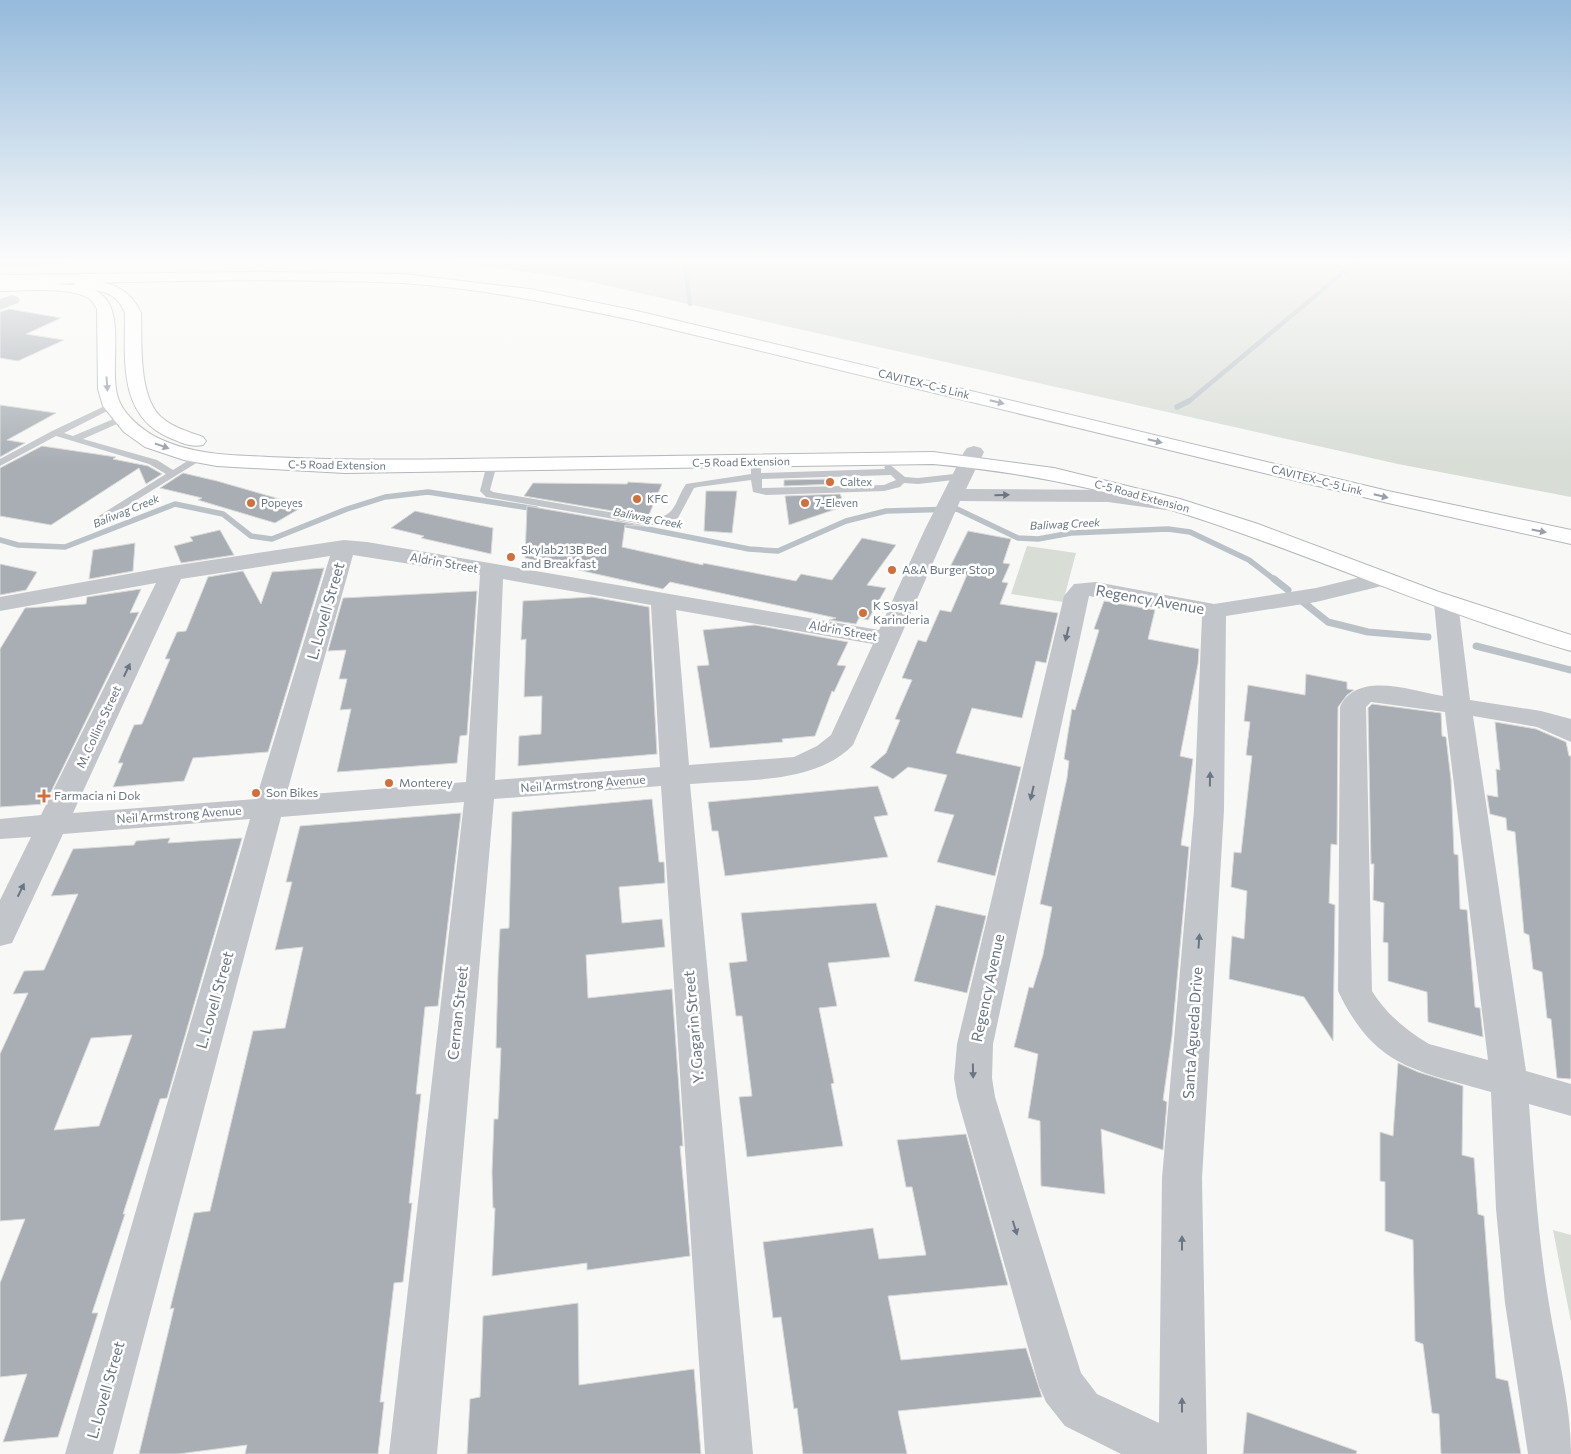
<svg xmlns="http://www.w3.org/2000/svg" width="1571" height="1454" font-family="Commissioner,sans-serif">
  <rect width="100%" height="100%" fill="#f8f8f6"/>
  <!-- green -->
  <g fill="#d8ddd6">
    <path d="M 422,262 L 1571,262 L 1571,497 L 1398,464 L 586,281 L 489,266 Z"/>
    <path d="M 1027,546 L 1076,553 L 1063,602 L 1011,594 Z"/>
    <path d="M 1553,1230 L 1571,1235 L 1571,1322 Z"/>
  </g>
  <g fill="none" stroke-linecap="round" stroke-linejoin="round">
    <!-- stream-far2 -->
    <g stroke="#bac2c8" stroke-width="4.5">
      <path d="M 684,262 L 690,304"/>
      <path d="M 1188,402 L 1356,262"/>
    </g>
    <!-- stream-far1 -->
    <g stroke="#bac2c8" stroke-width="5.5">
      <path d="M 1177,407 L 1189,401"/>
      <path d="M 617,523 L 749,549 L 778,551 L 846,521 L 886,511 L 957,509 L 1018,538 L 1038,539 L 1071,533 L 1168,529 L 1190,532 L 1249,560 L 1275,580"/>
      <path d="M 0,540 L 18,545 L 65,547 L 175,504 L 223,514 L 251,536 L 272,539 L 347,509 L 385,497 L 428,492 L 536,509"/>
    </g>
    <!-- stream -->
    <g stroke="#bac2c8" stroke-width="7">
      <path d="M 1274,579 L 1288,590"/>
      <path d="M 1303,602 L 1328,622 L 1368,632 L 1428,637"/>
      <path d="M 1476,646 L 1571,670"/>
    </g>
  </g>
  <!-- building -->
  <g fill="#a8aeb4" stroke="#dadad8" fill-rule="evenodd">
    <path d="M 9,309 L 61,318 L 26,334 L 64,340 L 18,361 L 0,358 L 0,312 Z"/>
    <path d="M 0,405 L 56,413 L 7,440 L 25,443 L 0,457 Z"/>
    <path d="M 42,446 L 116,457 L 113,459 L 148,466 L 162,474 L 146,484 L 139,468 L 51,525 L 0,516 L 0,468 Z"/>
    <path d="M 183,473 L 217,481 L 304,506 L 275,523 L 198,500 L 202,498 L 160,488 Z"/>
    <path d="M 832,479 L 835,484 L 784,486 L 784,480 Z"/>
    <path d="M 628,482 L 662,484 L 648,517 L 524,496 L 533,483 L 627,484 Z"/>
    <path d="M 706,491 L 737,491 L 732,533 L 704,531 Z"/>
    <path d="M 840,494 L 845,506 L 789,525 L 785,496 Z"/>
    <path d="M 527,506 L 644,526 L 625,525 L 622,547 L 703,565 L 703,563 L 796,581 L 801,574 L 832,580 L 862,538 L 896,545 L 867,585 L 886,588 L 868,620 L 859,618 L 856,624 L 829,620 L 836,618 L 670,582 L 663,589 L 525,558 Z"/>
    <path d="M 415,511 L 493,528 L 491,554 L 421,538 L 424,536 L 391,528 Z"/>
    <path d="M 220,530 L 234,555 L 181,563 L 174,546 L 193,541 L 190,537 Z"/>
    <path d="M 968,531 L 1011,539 L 1003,563 L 1010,564 L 1002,582 L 1008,583 L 1000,604 L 1058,613 L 1046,663 L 1036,661 L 1022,718 L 972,708 L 956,753 L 1021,767 L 995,876 L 937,862 L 954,815 L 934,811 L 947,775 L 908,767 L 893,779 L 870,767 L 886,753 L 900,720 L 895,719 L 912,680 L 902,678 L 918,640 L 926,642 L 940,610 L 951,612 L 967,575 L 948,571 Z"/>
    <path d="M 135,543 L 133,571 L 89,579 L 93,550 Z"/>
    <path d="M 0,564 L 37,572 L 26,590 L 0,595 Z"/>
    <path d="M 324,568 L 268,752 L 193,758 L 184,781 L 113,787 L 123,763 L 118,763 L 134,725 L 142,724 L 170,659 L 165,659 L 177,632 L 186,631 L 208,577 L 243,571 L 261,604 L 272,572 Z"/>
    <path d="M 141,589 L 130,613 L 139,612 L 45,804 L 0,807 L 0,649 L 25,608 L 86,604 L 87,597 Z"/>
    <path d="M 477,591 L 467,735 L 460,736 L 457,763 L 337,772 L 351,709 L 340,710 L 347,679 L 339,679 L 346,650 L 328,651 L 343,598 Z"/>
    <path d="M 592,597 L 649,607 L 657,754 L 518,766 L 519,736 L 541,734 L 542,696 L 524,697 L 526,639 L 521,640 L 523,601 Z"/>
    <path d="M 1104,601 L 1155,610 L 1148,639 L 1199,649 L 1198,664 L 1180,756 L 1193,759 L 1181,845 L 1189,847 L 1172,1036 L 1163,1100 L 1167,1102 L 1163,1150 L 1101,1129 L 1105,1194 L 1041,1186 L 1040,1121 L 1028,1118 L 1038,1054 L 1014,1047 L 1029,987 L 1033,988 L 1043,955 L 1052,907 L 1040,904 L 1067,778 L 1069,761 L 1064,759 L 1068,733 L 1072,709 L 1075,710 L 1099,630 L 1094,629 Z"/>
    <path d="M 755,625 L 848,642 L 837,665 L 846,666 L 834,692 L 832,691 L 815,736 L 782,739 L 783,742 L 710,748 L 697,666 L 709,665 L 703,630 Z"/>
    <path d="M 1306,674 L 1347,682 L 1347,689 L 1354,690 L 1347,695 L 1338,707 L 1337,845 L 1331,844 L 1329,903 L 1335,905 L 1333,1041 L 1304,997 L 1229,979 L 1232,936 L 1244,939 L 1247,891 L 1231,887 L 1234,852 L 1241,853 L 1252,756 L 1246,755 L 1250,722 L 1244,721 L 1248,685 L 1305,695 Z"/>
    <path d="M 1372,704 L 1441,713 L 1442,736 L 1446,737 L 1451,780 L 1454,854 L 1458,855 L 1460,909 L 1467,910 L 1475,1007 L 1480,1008 L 1483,1037 L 1428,1022 L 1427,992 L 1388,981 L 1388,943 L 1383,942 L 1384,903 L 1373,900 L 1374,864 L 1371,864 L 1368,708 Z"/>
    <path d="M 1495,722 L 1536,729 L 1566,742 L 1569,756 L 1571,756 L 1571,1079 L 1557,1078 L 1551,1019 L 1547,1018 L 1542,972 L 1533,969 L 1529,935 L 1524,933 L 1515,832 L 1507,830 L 1506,818 L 1490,814 L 1487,795 L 1498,797 L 1496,769 L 1500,770 Z"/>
    <path d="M 878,786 L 888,815 L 874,817 L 888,857 L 725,876 L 718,831 L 712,831 L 708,802 Z"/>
    <path d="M 652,799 L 659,862 L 664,862 L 665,883 L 619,887 L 622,923 L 662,919 L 665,947 L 586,955 L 588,998 L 672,989 L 683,1146 L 680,1146 L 690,1256 L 587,1270 L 587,1263 L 492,1276 L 495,1208 L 493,1208 L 492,1172 L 494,1119 L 498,1119 L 501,1048 L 496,1048 L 498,972 L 500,929 L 509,928 L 512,812 Z"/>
    <path d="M 461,813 L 438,1006 L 425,1007 L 416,1094 L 421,1094 L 409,1203 L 412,1203 L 403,1282 L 394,1283 L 380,1402 L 384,1402 L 378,1454 L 245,1454 L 247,1445 L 178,1454 L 139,1454 L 174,1308 L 170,1309 L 194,1213 L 210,1211 L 253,1031 L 285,1028 L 303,947 L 275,950 L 292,882 L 286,882 L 300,826 Z"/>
    <path d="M 170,838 L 168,843 L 242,838 L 167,1098 L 160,1099 L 123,1214 L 125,1214 L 92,1313 L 98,1313 L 58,1437 L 3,1442 L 27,1374 L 0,1377 L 0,1283 L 25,1219 L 0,1221 L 0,1054 L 28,993 L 13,994 L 24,971 L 44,970 L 78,894 L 51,896 L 73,849 L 134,845 L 136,841 ZM 132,1035 L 99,1126 L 54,1130 L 91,1038 Z"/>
    <path d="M 876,903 L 890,957 L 828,963 L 837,1006 L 819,1008 L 834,1083 L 831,1084 L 843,1146 L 747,1157 L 739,1097 L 752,1096 L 742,1016 L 736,1016 L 729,963 L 747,961 L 741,913 Z"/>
    <path d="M 936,905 L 986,916 L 967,993 L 914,981 Z"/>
    <path d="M 1398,1063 L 1418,1072 L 1463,1086 L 1462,1155 L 1474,1158 L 1478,1214 L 1484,1216 L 1496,1378 L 1508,1381 L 1521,1454 L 1441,1454 L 1439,1414 L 1432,1413 L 1423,1344 L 1415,1341 L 1413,1240 L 1385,1231 L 1385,1182 L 1380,1181 L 1380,1132 L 1393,1136 Z"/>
    <path d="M 966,1134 L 1008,1285 L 888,1296 L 901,1360 L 1026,1348 L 1042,1397 L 898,1411 L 907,1454 L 803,1454 L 797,1408 L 794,1409 L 781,1317 L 773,1318 L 763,1242 L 873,1228 L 879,1259 L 926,1255 L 912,1187 L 906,1187 L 897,1140 Z"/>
    <path d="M 578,1303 L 579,1385 L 694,1369 L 701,1454 L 467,1454 L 470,1399 L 480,1397 L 483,1316 Z"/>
    <path d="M 1247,1412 L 1357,1451 L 1356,1454 L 1243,1454 Z"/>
  </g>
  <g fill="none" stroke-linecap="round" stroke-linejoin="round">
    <!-- primary casing -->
    <g stroke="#b4b7bb" stroke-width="2">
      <path id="primary" d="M 81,279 C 108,282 129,286 141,313 C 142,342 138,396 161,417 C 172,427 189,432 203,437 L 206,441 L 203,445 C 191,448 180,442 170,438 C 118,416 125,360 125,313 C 119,298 110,292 94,290 C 132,306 104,374 121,405 C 128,418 146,433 160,439 C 194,455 232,455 268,457 C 332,460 395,460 459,459 C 617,457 775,454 933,452 L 1054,468 L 1180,499 L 1258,524 L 1439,592 L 1571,635 L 1571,651 C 1545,644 1520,635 1495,627 C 1397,594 1302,553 1203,520 C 1115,491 1026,472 933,464 L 345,473 L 217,466 L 184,460 L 145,447 L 124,432 L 103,406 L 98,389 L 97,309 C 95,306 93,301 90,299 C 71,286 24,291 0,291 L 0,281 L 74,285 L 76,281 Z"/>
    </g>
    <!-- motorway casing -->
    <g stroke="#b3b6ba" stroke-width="2">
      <path id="motorway" d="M 265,272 L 403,274 L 530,289 L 637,311 L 1388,491 L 1571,530 L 1571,544 L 1388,503 L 637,321 C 560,305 481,288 402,283 C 268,277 134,282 0,285 L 0,275 Z"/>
    </g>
    <!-- service -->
    <g fill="#c2c5c9" fill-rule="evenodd">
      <path d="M 0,262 L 72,262 L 68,264 L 0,266 Z"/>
      <path d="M 109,404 L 117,406 L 64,433 L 73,436 L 123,415 L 126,416 L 126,420 L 83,439 L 157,460 L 173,470 L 197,455 L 206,457 L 101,522 L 97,521 L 97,517 L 166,474 L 149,464 L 56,436 L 0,466 L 0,459 L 52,431 Z"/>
      <path d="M 492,461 L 497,464 L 490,490 L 493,492 L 649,519 C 677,517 673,504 686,484 L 751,474 L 751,467 L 756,464 L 761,467 L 761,473 L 885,469 L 884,467 L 889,464 L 905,477 L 918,478 L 963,473 L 968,476 L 963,479 L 918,484 L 904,483 L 900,487 L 884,491 L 766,495 L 753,492 L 751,480 L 698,487 L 694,488 L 678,518 L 661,524 L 649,525 L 486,497 L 480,491 L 487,464 ZM 891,475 L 896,480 L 884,485 L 762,488 L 762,479 Z"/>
    </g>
    <!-- minor -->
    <g fill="#c2c5c9" fill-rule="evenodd">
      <path d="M 12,295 L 18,297 L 20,300 L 18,303 L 0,310 L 0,299 Z"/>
      <path d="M 974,446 L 981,448 L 984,452 L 966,489 L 1108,490 L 1173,499 L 1181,500 L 1184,505 L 1181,510 L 1173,511 L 1108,502 L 960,501 L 853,745 C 814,785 743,779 690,784 L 753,1454 L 705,1454 L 661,786 L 494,799 L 437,1454 L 389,1454 L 464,802 L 281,817 L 113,1454 L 65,1454 L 250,819 L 63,834 L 12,943 L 0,946 L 0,900 L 31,837 L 0,839 L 0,819 L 41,815 L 156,583 L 0,611 L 0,597 L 172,566 L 344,540 L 367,542 L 879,630 L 925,529 L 964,452 L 967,448 ZM 353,555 L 480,575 L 466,782 L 286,796 ZM 330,556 L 256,799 L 73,813 L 181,579 ZM 503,579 L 651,605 L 660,767 L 495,780 ZM 676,610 L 873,644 L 831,735 L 817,746 L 794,757 L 689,765 Z"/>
      <path d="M 1382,572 L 1390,574 L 1394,579 L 1390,584 L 1316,602 L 1226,616 L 1224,810 L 1202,1178 L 1207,1454 L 1121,1454 L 1065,1426 L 1046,1402 L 1039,1386 L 957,1097 L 954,1078 L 957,1044 L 1064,596 L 1074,584 L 1096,582 L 1214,604 L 1316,588 ZM 1089,596 L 1202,616 L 1194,810 L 1162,1178 L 1159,1423 L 1097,1394 L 1081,1373 L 995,1097 L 992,1078 L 993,1044 Z"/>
      <path d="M 1446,596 L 1455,598 L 1458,603 L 1470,700 L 1541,711 L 1571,719 L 1571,742 L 1537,727 L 1473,716 L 1526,1071 L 1571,1084 L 1571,1116 L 1529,1104 C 1534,1171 1538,1238 1549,1304 C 1557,1354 1571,1403 1571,1454 L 1528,1454 L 1505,1303 L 1496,1209 L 1491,1092 C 1415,1070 1375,1068 1338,991 L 1340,707 C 1357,670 1412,691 1443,696 L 1434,603 L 1437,598 ZM 1371,702 L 1445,712 L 1488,1060 L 1429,1044 C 1406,1030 1386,1014 1372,991 L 1366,707 Z"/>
    </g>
    <!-- primary -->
    <use href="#primary" fill="#fff" fill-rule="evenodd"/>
    <!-- motorway -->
    <use href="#motorway" fill="#fff" fill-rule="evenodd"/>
  </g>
  <!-- one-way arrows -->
  <defs><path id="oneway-solid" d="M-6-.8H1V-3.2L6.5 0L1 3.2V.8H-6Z" transform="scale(1.25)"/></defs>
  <g fill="#979fa9">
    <use href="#oneway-solid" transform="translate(107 384) rotate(86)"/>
    <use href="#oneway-solid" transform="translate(997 402) rotate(14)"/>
    <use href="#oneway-solid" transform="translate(1155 441) rotate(14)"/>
    <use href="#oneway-solid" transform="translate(162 446) rotate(19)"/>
    <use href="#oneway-solid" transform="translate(1381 496) rotate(14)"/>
    <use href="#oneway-solid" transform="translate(1539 531) rotate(11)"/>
  </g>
  <g fill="#6a7684">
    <use href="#oneway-solid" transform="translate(1002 495) rotate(-1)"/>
    <use href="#oneway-solid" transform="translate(1067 634) rotate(103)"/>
    <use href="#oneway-solid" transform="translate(127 670) rotate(-65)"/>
    <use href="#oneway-solid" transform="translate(1210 779) rotate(-89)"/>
    <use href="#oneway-solid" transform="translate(1032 793) rotate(103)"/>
    <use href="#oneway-solid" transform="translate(21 890) rotate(-64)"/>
    <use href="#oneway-solid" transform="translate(1199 941) rotate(-86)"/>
    <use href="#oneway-solid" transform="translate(973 1071) rotate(89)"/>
    <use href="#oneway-solid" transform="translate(1015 1228) rotate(73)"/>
    <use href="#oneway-solid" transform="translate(1182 1243) rotate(-90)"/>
    <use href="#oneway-solid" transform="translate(1182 1405) rotate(-90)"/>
  </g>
  <!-- sky -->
  <linearGradient id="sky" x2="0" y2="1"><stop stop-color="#95badb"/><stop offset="0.56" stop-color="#fcfcfb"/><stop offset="1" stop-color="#fcfcfb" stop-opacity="0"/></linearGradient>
  <rect width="1571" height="465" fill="url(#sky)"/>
  <!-- markers -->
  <g fill="#d36f3c" stroke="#fff" stroke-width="2">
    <circle cx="830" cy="482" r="5"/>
    <circle cx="637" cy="499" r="5"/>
    <circle cx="251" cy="503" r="5"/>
    <circle cx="805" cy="503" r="5"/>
    <circle cx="511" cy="557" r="5"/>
    <circle cx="892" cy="570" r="5"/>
    <circle cx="863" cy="613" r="5"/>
    <circle cx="389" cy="783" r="5"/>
    <circle cx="256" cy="793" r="5"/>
    <path d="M41.5 788.5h5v5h5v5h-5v5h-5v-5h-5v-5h5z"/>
  </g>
  <g text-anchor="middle" stroke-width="5" stroke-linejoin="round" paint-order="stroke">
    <!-- far-street labels -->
    <g font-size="11" fill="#6a7684" stroke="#fff">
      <text transform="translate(924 384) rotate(14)" y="4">CAVITEX–C-5 Link</text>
      <text transform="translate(741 462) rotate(-1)" y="4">C-5 Road Extension</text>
      <text transform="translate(337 465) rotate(1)" y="4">C-5 Road Extension</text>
      <text transform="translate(1317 480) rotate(14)" y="4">CAVITEX–C-5 Link</text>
      <text transform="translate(1142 496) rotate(15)" y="4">C-5 Road Extension</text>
    </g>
    <!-- far-poi labels -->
    <g font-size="11" fill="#6a7684" stroke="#fff" text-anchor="start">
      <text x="840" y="486">Caltex</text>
      <text x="647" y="503">KFC</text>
      <text x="261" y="507">Popeyes</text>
      <text x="815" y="507">7-Eleven</text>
    </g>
    <!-- far-water labels -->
    <g font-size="11" font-style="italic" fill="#66767f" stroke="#fff">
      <text transform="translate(126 511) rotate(-22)" y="4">Baliwag Creek</text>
      <text transform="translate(648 518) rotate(11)" y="4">Baliwag Creek</text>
      <text transform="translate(1065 524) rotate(-3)" y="4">Baliwag Creek</text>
    </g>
    <!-- poi labels -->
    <g font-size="12" fill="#6a7684" stroke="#fff" text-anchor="start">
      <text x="521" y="554">Skylab213B Bed<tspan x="521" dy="14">and Breakfast</tspan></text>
      <text x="902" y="574">A&amp;A Burger Stop</text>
      <text x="873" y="610">K Sosyal<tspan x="873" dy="14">Karinderia</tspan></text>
      <text x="399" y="787">Monterey</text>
      <text x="266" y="797">Son Bikes</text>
      <text x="54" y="800">Farmacia ni Dok</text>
    </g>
    <!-- street labels -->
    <g font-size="12" fill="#6a7684" stroke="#fff">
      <text transform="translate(444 563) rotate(10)" y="4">Aldrin Street</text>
      <text transform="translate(843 631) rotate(10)" y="4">Aldrin Street</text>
      <text transform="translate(99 727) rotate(-65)" y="4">M. Collins Street</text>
      <text transform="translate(583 784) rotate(-4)" y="4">Neil Armstrong Avenue</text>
      <text transform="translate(179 815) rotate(-4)" y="4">Neil Armstrong Avenue</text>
    </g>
    <!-- near-street labels -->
    <g font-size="15" fill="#6a7684" stroke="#fff">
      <text transform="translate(1150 600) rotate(10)" y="5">Regency Avenue</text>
      <text transform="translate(326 611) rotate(-74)" y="5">L. Lovell Street</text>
      <text transform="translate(988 988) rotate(-78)" y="5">Regency Avenue</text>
      <text transform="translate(215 1000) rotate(-74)" y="5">L. Lovell Street</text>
      <text transform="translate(458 1013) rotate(-84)" y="5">Cernan Street</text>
      <text transform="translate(694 1027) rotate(-95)" y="5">Y. Gagarin Street</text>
      <text transform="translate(1193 1033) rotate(-86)" y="5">Santa Agueda Drive</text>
      <text transform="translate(106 1390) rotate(-74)" y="5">L. Lovell Street</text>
    </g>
  </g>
</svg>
